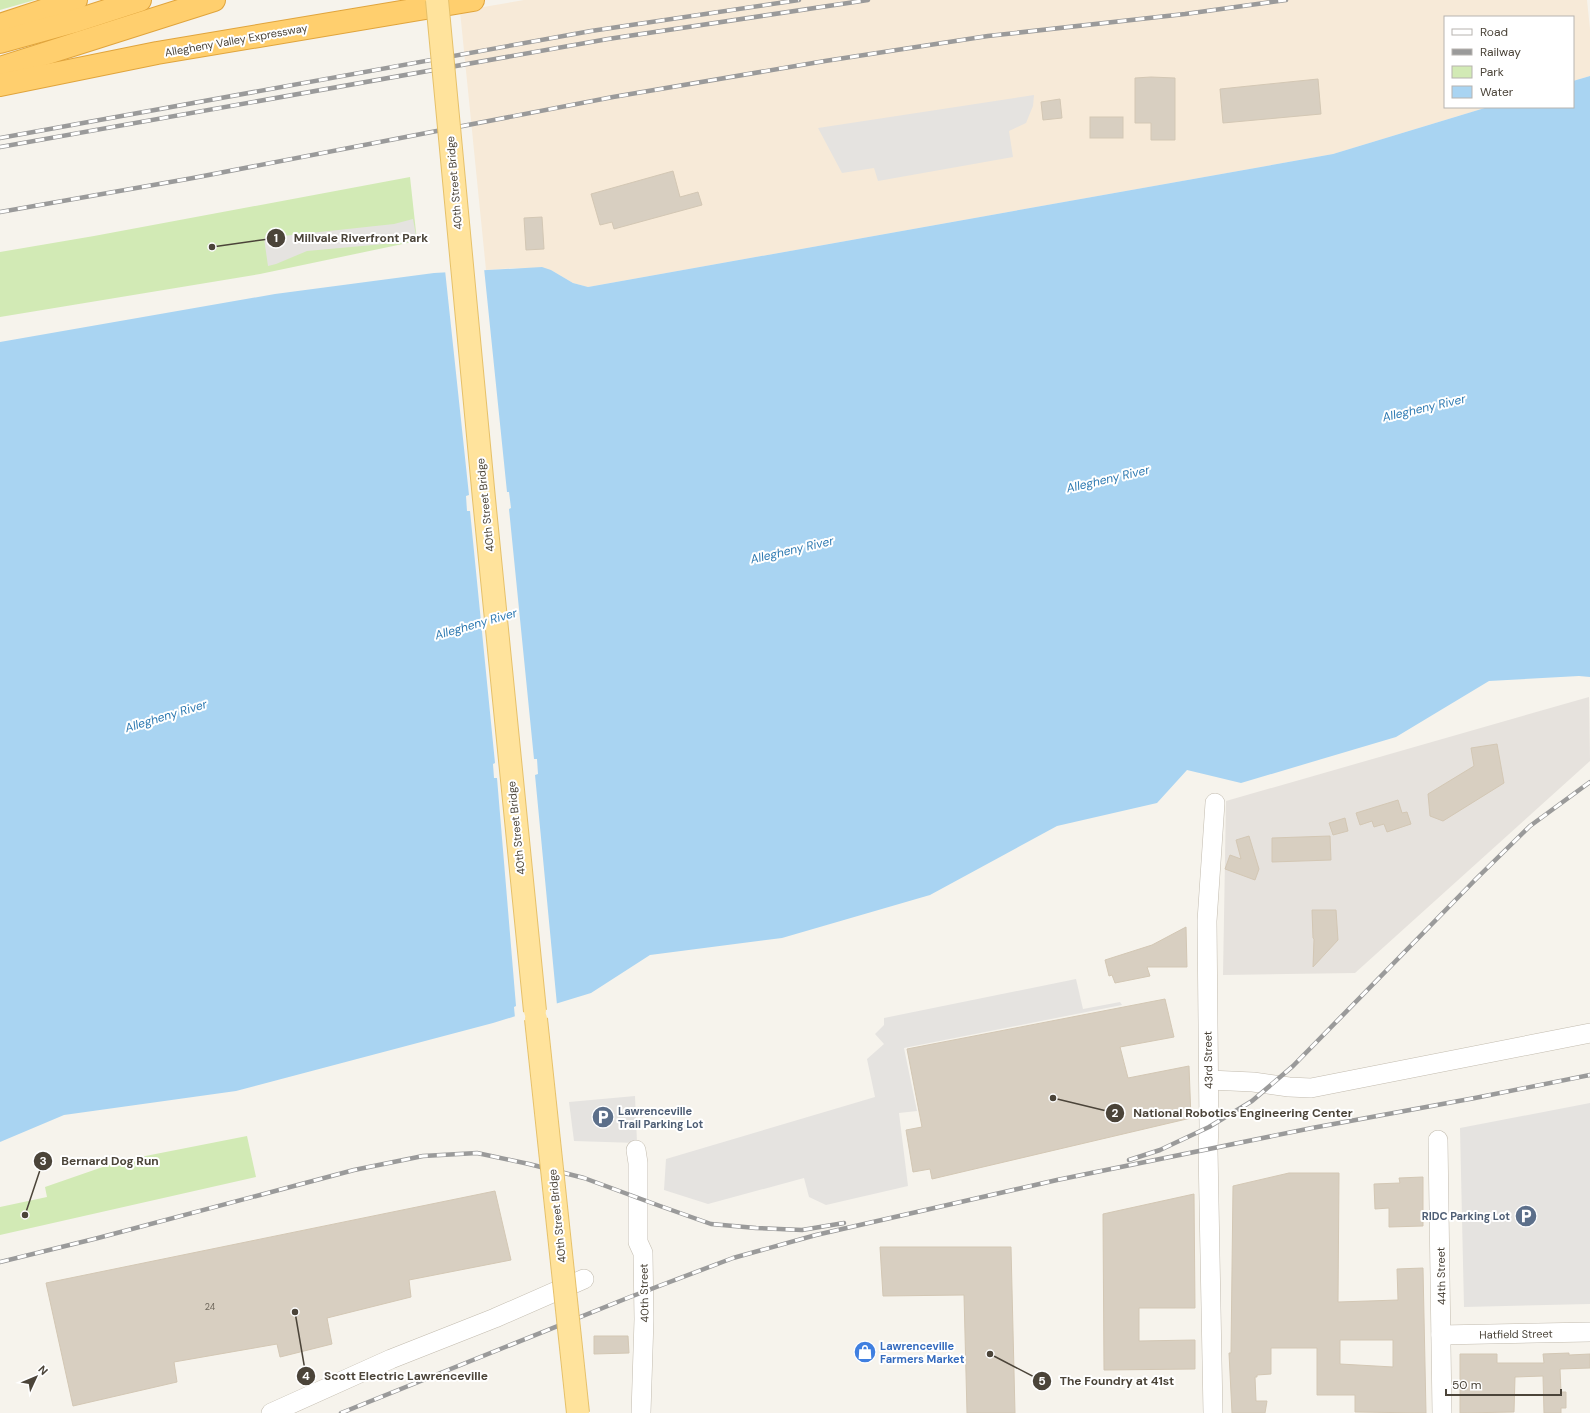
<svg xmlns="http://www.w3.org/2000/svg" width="1590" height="1413" font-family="'DM Sans',sans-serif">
  <rect width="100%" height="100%" fill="#f6f3ec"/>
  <!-- commercial -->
  <path fill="#f7ead8" d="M 524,0 L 1587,0 L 1590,29 L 1590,76 L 1573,81 L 1573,17 L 1445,17 L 1445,107 L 1488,107 L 1333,154 L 588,287 L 573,283 L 551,270 L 514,268 L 486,270 L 460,11 Z"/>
  <!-- industrial -->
  <path fill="#e6e2dd" d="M 1589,697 L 1590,761 L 1355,973 L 1223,975 L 1226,801 Z"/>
  <!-- green -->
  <g fill="#d2eab5">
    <path d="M 0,0 L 35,0 L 0,10 Z"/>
    <path d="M 410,177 L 417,241 L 260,274 L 0,317 L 0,252 L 94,236 Z"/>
    <path d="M 247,1136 L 256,1177 L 0,1235 L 0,1207 L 47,1197 L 45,1187 L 120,1161 Z"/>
  </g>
  <!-- parking -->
  <g fill="#e5e3e0">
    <path d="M 1034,95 L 1033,106 L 1026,123 L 1009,131 L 1013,157 L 878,181 L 874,168 L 842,173 L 818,128 Z"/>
    <path d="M 413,219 L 417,241 L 307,251 L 276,264 L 268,266 L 264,238 L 394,224 Z"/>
    <path d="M 1076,979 L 1083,1009 L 1120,1002 L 1122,1005 L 904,1048 L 917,1111 L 899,1113 L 908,1186 L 826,1205 L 809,1197 L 804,1178 L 708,1204 L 664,1190 L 666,1159 L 875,1097 L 867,1059 L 884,1044 L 875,1034 L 884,1025 L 884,1018 Z"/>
    <path d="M 635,1096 L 637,1143 L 574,1141 L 569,1102 Z"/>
    <path d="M 1590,1103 L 1590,1304 L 1464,1307 L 1460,1128 Z"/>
  </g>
  <!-- water -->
  <path fill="#a9d4f2" d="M 1590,76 L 1590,677 L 1579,676 L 1489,681 L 1396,737 L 1241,783 L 1187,770 L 1157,803 L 1057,826 L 930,895 L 782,938 L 650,955 L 591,993 L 493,1023 L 236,1091 L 64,1115 L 0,1142 L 0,342 L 275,294 L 434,273 L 542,267 L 551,270 L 573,283 L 588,287 L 1333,154 L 1488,107 L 1573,107 L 1573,81 Z"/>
  <!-- pier -->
  <path fill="#f6f3ec" d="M 484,268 L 507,492 L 509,492 L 511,508 L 509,509 L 534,759 L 537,759 L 538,774 L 535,775 L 557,1005 L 515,1018 L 514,1007 L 516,1006 L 497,778 L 494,778 L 493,764 L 495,763 L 470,511 L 467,511 L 466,496 L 469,495 L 445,270 Z"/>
  <!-- building -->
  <g fill="#d8cfc1" stroke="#d3c7b4" fill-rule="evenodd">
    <path d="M 1151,77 L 1175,78 L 1175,140 L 1151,140 L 1151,123 L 1135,123 L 1135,78 Z"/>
    <path d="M 1318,79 L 1321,114 L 1223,123 L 1220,89 Z"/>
    <path d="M 1060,99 L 1062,118 L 1043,120 L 1041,102 Z"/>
    <rect x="1090" y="117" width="33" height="21"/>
    <path d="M 673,171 L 680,197 L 698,192 L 702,205 L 614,229 L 612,222 L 600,225 L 591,194 Z"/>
    <path d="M 542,217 L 544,249 L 526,250 L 524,218 Z"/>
    <path d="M 1497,744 L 1504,783 L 1443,821 L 1430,816 L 1428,794 L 1474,766 L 1471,748 Z"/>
    <path d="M 1398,800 L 1402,813 L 1407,812 L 1411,824 L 1387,832 L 1384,824 L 1374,827 L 1372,821 L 1360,825 L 1356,813 Z"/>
    <path d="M 1345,818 L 1348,831 L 1333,835 L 1329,823 Z"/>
    <path d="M 1249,836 L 1259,869 L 1255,880 L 1225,869 L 1230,855 L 1241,859 L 1236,840 Z"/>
    <path d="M 1330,836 L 1331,860 L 1272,862 L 1272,838 Z"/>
    <path d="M 1312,910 L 1336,910 L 1338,940 L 1313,967 L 1314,939 L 1313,938 Z"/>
    <path d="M 1186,927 L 1187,967 L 1147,967 L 1150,976 L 1115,983 L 1112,975 L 1109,976 L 1105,960 L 1152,945 Z"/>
    <path d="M 1165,999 L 1174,1037 L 1120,1047 L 1128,1078 L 1189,1066 L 1191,1118 L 932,1179 L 930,1169 L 913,1172 L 906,1130 L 922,1127 L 907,1049 Z"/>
    <path d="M 1289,1173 L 1339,1173 L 1338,1302 L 1398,1300 L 1397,1269 L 1423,1268 L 1426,1413 L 1355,1412 L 1355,1395 L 1317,1395 L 1317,1348 L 1271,1348 L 1271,1374 L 1257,1375 L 1257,1377 L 1255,1377 L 1256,1401 L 1267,1401 L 1265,1413 L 1232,1413 L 1229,1353 L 1231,1353 L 1233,1186 ZM 1340,1340 L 1393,1340 L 1393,1367 L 1340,1364 Z"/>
    <path d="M 1423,1177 L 1423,1226 L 1389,1227 L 1389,1208 L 1375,1209 L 1374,1184 L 1400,1183 L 1399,1178 Z"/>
    <path d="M 495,1191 L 511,1260 L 409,1280 L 411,1297 L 327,1318 L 332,1344 L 280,1357 L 277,1344 L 174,1362 L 177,1382 L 73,1406 L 46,1283 Z"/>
    <path d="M 1194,1194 L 1195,1308 L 1139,1308 L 1139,1341 L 1195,1340 L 1195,1369 L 1104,1370 L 1103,1214 Z"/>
    <path d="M 880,1247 L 1011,1247 L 1015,1413 L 967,1413 L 964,1295 L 883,1296 Z"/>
    <path d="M 594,1336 L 628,1336 L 629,1353 L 594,1354 Z"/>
    <path d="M 1569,1353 L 1569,1355 L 1590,1354 L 1590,1368 L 1560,1369 L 1561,1392 L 1566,1392 L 1566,1408 L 1561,1408 L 1561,1413 L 1544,1413 L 1543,1376 L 1515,1377 L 1514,1412 L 1460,1413 L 1460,1354 L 1497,1354 L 1497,1363 L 1544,1363 L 1543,1354 Z"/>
  </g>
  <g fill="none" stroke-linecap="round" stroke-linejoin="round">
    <!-- minor casing -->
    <g stroke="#c2bbae" stroke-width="20">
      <g id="minor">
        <path d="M 1209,1080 L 1253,1082 L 1289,1087 L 1311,1088 L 1590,1033"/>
        <path d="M 1438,1140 L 1442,1413"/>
        <path d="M 636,1150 L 638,1163 L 638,1242 L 643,1253 L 644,1319 L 641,1413"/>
        <path d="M 1441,1335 L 1590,1332"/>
        <path d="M 271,1413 L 391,1359 L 495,1318 L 584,1279"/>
        <path d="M 1213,1413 L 1208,1149 L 1209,1127 L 1207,921 L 1215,803"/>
      </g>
    </g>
    <!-- highway casing -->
    <g stroke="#e0a43c" stroke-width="24">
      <g id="highway">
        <path d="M 0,25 L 76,0"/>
        <path d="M 0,42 L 72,22 L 140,0"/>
        <path d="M 0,68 L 214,0"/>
        <path d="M 0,85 L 157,53 L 473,0"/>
      </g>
    </g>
    <!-- minor -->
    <use href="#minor" stroke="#fff" stroke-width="19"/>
    <!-- highway -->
    <use href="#highway" stroke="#ffcf6e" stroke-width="22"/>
    <!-- rail casing -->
    <g stroke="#9a9a9a" stroke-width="4.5">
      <g id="rail">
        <path d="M 0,138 L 591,31 L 799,0"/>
        <path d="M 0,147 L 608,39 L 868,0"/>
        <path d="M 0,212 L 193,178 L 613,97 L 825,61 L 988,36 L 1185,14 L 1286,0"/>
        <path d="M 1129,1160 L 1160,1150 L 1209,1127 L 1252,1101 L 1293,1066 L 1476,879 L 1530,826 L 1590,782"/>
        <path d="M 0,1262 L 98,1238 L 354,1170 L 423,1156 L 477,1153 L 529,1164 L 584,1178 L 660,1206 L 711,1224 L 756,1228 L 802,1230 L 844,1223"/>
        <path d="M 341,1413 L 630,1297 L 733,1258 L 816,1235 L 1057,1180 L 1312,1128 L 1475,1098 L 1590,1075"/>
      </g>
    </g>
    <!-- rail -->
    <use href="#rail" stroke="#fff" stroke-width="3" stroke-dasharray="9" stroke-linecap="butt"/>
    <!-- major-bridge casing -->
    <g stroke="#e6c16a" stroke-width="24" stroke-linecap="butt">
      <g id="major-bridge">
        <path d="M 437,0 L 484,499 L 535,1011"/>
        <path d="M 536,1019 L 578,1413"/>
      </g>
    </g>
    <!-- major-bridge -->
    <use href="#major-bridge" stroke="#ffe39c" stroke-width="22"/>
  </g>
  <!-- icons -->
  <defs>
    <g id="parking-disc" transform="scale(1.15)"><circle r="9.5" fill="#5c6f8a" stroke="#fff"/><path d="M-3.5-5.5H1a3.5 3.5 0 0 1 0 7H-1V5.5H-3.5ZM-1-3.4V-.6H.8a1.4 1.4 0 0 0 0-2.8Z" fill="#fff"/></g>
    <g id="shop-disc" transform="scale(1.15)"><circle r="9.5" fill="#3f7fe0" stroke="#fff"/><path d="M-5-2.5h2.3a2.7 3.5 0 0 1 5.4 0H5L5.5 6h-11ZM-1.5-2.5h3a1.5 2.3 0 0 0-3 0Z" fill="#fff"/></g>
  </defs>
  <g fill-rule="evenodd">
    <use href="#parking-disc" x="603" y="1117"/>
    <use href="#parking-disc" x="1526" y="1216"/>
    <use href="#shop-disc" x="865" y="1352"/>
  </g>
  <g text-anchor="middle" stroke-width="4" stroke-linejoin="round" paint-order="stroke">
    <!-- number labels -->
    <g font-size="9" fill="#6e675b">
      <text x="210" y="1310">24</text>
    </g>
    <!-- street labels -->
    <g font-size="11" fill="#4b4439" stroke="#fff">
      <text transform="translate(236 40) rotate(-10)" y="4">Allegheny Valley Expressway</text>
      <text transform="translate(454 183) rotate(-95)" y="4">40th Street Bridge</text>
      <text transform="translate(485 505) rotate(-96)" y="4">40th Street Bridge</text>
      <text transform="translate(516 828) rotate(-96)" y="4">40th Street Bridge</text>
      <text transform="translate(1208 1060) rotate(-91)" y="4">43rd Street</text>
      <text transform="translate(557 1216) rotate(-96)" y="4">40th Street Bridge</text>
      <text transform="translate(1441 1276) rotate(-91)" y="4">44th Street</text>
      <text transform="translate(644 1293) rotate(-91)" y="4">40th Street</text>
      <text transform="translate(1516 1334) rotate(-1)" y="4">Hatfield Street</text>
    </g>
    <!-- service labels -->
    <g font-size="11" font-weight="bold" fill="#4e5e75" stroke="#fff" text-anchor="start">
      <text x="618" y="1115">Lawrenceville<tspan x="618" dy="13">Trail Parking Lot</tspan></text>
      <text x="1510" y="1220" text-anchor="end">RIDC Parking Lot</text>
    </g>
    <!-- shop labels -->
    <g font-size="11" font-weight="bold" fill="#366cbe" stroke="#fff" text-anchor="start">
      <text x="880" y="1350">Lawrenceville<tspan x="880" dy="13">Farmers Market</tspan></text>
    </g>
    <!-- water labels -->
    <g font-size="12" font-style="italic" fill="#2e7ab2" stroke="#fff">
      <text transform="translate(1424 408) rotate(-13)" y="4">Allegheny River</text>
      <text transform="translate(1108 479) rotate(-13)" y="4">Allegheny River</text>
      <text transform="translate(792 550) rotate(-13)" y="4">Allegheny River</text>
      <text transform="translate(476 624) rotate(-16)" y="4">Allegheny River</text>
      <text transform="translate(166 716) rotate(-17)" y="4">Allegheny River</text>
    </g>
  </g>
  <!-- callouts -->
  <path fill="none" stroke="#4b4439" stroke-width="1.5" d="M212 247L276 238M1053 1098L1115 1113M25 1215L43 1161M295 1312L306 1376M990 1354L1042 1381"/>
  <g fill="#4b4439" stroke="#fff" stroke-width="1.5">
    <circle cx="212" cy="247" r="4"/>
    <circle cx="1053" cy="1098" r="4"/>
    <circle cx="25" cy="1215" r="4"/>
    <circle cx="295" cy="1312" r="4"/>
    <circle cx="990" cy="1354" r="4"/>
    <circle cx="276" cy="238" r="10"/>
    <circle cx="1115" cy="1113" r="10"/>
    <circle cx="43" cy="1161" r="10"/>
    <circle cx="306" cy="1376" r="10"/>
    <circle cx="1042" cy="1381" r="10"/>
  </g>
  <g font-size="12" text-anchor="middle" font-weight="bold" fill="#fff">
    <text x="276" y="242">1</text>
    <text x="1115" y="1117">2</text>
    <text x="43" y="1165">3</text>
    <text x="306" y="1380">4</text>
    <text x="1042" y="1385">5</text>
  </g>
  <g font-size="12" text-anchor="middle" font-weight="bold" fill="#4b4439" stroke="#fff" stroke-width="4" stroke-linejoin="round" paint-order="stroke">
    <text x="361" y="242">Millvale Riverfront Park</text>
    <text x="1243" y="1117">National Robotics Engineering Center</text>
    <text x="110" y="1165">Bernard Dog Run</text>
    <text x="406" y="1380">Scott Electric Lawrenceville</text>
    <text x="1117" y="1385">The Foundry at 41st</text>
  </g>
  <!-- legend -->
  <rect x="1444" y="16" width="130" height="92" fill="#ffffff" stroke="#b7b4b0"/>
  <rect x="1452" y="29" width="20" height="6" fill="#ffffff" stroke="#b7b4b0"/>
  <text x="1480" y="36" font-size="12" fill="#4b4439">Road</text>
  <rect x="1452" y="49" width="20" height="6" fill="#9a9a9a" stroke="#b7b4b0"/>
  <text x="1480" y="56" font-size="12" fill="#4b4439">Railway</text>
  <rect x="1452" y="66" width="20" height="12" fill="#d2eab5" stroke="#b7b4b0"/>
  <text x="1480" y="76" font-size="12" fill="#4b4439">Park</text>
  <rect x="1452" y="86" width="20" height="12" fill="#a9d4f2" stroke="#b7b4b0"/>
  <text x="1480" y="96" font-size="12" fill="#4b4439">Water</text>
  <!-- north arrow -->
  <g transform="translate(36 1377) rotate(46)" stroke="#ffffff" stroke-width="3" paint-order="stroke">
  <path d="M0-3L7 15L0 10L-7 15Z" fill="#4b4439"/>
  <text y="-6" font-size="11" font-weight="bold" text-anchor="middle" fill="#4b4439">N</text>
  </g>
  <!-- scale -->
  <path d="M1446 1389v6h115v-6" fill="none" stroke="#4b4439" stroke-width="2"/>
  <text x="1452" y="1389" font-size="12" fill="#4b4439" stroke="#ffffff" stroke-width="3" paint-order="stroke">50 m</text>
</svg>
